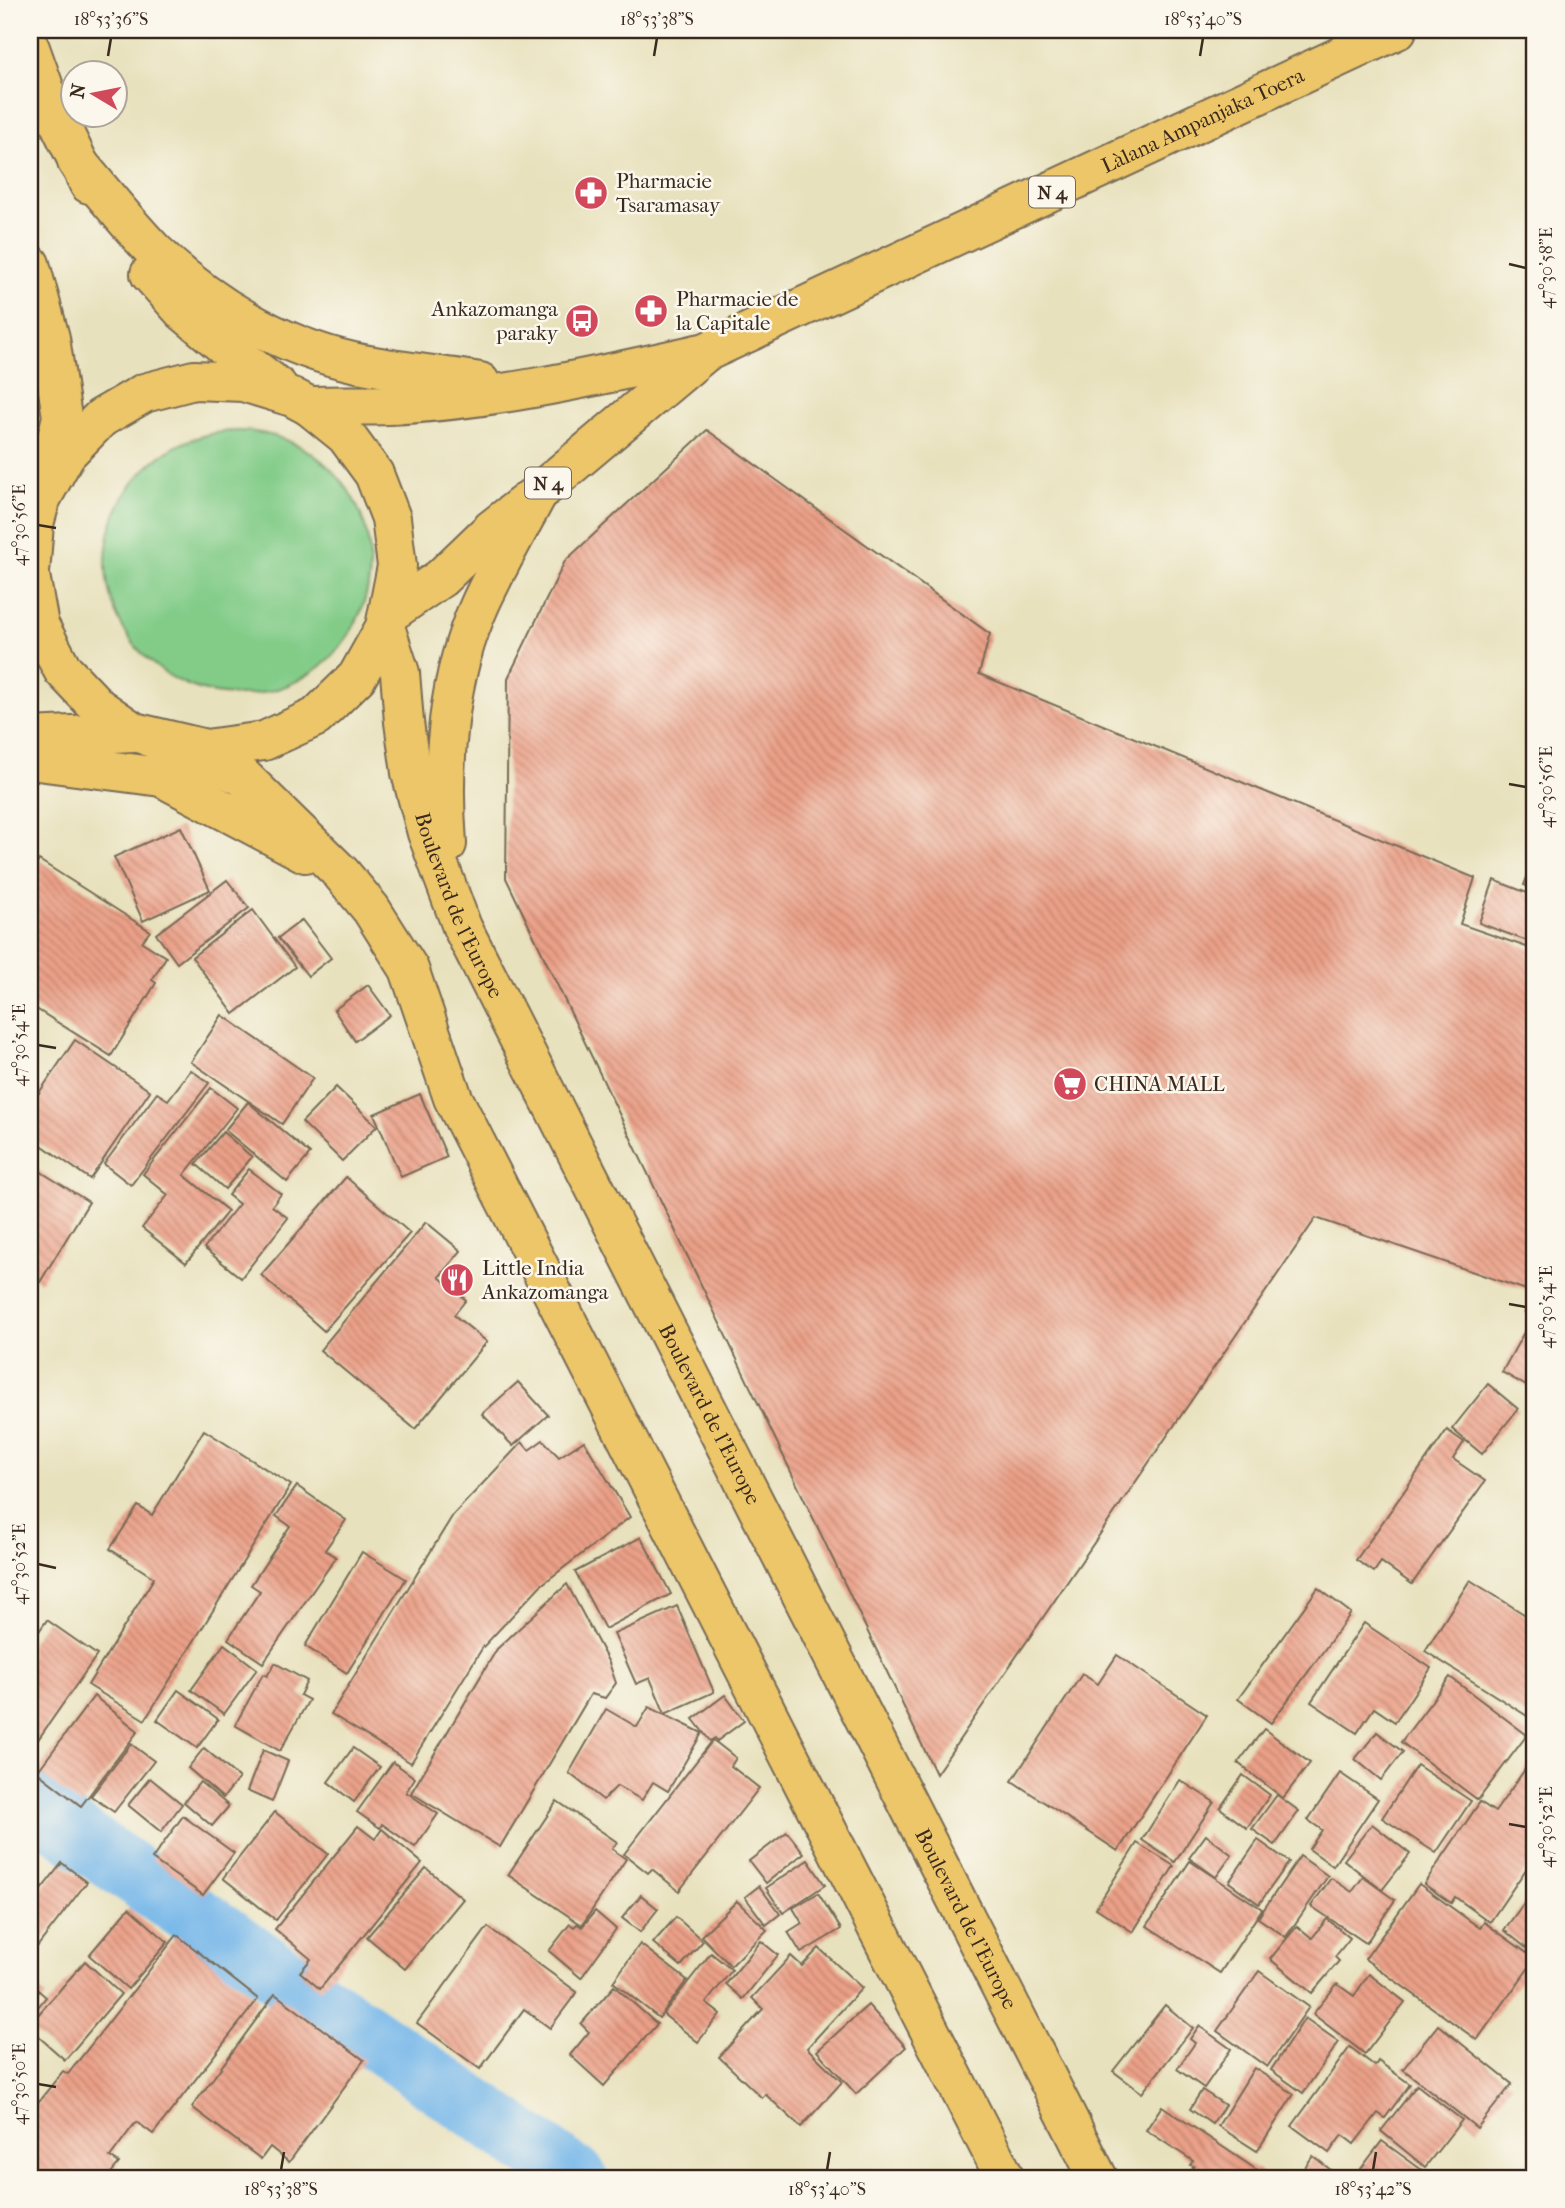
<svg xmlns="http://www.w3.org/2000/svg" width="1565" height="2208" font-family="'IM FELL French Canon',serif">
  <defs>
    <pattern id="building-back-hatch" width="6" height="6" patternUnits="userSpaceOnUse" patternTransform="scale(1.75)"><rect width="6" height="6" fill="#eba088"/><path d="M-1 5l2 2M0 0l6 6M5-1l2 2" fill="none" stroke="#c0836f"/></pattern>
  </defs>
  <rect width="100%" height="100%" fill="#fbf7ec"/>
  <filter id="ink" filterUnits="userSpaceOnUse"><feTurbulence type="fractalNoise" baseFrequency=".0143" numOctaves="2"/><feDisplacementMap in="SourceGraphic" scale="14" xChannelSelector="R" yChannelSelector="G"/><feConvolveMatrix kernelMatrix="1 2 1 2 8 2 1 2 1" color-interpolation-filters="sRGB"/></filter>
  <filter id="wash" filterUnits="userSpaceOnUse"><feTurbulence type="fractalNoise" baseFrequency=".00686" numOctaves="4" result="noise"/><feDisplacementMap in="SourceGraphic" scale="28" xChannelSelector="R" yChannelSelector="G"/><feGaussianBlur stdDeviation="1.57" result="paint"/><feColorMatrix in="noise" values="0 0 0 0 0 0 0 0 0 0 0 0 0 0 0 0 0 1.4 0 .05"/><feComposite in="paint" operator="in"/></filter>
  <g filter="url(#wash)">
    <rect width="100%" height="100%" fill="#e8e1bd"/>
    <!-- green -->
    <circle fill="#82cc88" stroke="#5e7b53" stroke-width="2" cx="238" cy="563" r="132"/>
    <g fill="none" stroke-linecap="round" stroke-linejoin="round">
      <!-- canal -->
      <path stroke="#73b6e9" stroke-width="61" d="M 30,1803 L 577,2178"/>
    </g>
    <g id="blocks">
      <!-- building -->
      <g fill="url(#building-back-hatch)">
        <path d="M 707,430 L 990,634 L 979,674 L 1475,878 L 1460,924 L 1535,950 L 1535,1293 L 1316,1218 L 936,1774 L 506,878 L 508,678 L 565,561 Z"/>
        <path d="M 181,827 L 210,890 L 143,921 L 114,857 Z"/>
        <path d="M 1535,858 L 1535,889 L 1524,885 Z"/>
        <path d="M 39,860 L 150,931 L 142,942 L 166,957 L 152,980 L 156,983 L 111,1056 L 30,1005 L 30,877 Z"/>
        <path d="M 227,880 L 249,908 L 177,963 L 156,934 Z"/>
        <path d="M 1494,880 L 1535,896 L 1535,944 L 1479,923 Z"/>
        <path d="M 253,910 L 295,967 L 234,1014 L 192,957 Z"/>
        <path d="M 302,920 L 331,958 L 308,976 L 278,938 Z"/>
        <path d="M 368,985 L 390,1015 L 355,1041 L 334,1010 Z"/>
        <path d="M 222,1015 L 313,1078 L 282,1124 L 191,1062 Z"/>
        <path d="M 75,1040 L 150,1091 L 90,1179 L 30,1137 L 30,1106 Z"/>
        <path d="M 191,1070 L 209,1083 L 131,1185 L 104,1164 L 157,1093 L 168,1100 Z"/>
        <path d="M 336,1087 L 377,1126 L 342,1161 L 302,1122 Z"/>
        <path d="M 211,1088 L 237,1108 L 184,1175 L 228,1211 L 186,1263 L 142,1228 L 168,1195 L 143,1174 Z"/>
        <path d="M 420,1094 L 447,1157 L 401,1177 L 374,1114 Z"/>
        <path d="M 248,1102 L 310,1154 L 287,1182 L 225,1130 Z"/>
        <path d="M 223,1132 L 252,1157 L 225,1189 L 196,1164 Z"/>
        <path d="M 30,1165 L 89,1202 L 40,1282 L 30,1275 Z"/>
        <path d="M 249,1169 L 281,1194 L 272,1206 L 288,1218 L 241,1278 L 204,1248 L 239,1204 L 228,1195 Z"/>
        <path d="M 346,1177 L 410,1233 L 324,1331 L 261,1275 Z"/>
        <path d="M 426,1222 L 461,1251 L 439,1277 L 466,1300 L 454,1315 L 487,1342 L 415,1429 L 320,1350 Z"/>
        <path d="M 1535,1293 L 1535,1391 L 1502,1372 L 1533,1316 L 1525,1312 Z"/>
        <path d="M 518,1382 L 548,1415 L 513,1446 L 482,1414 Z"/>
        <path d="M 1488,1384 L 1518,1409 L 1482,1454 L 1452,1429 Z"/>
        <path d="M 204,1430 L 291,1485 L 145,1720 L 88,1685 L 154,1578 L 110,1549 L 138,1506 L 152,1515 Z"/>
        <path d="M 1447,1430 L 1464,1442 L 1453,1459 L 1485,1481 L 1412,1584 L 1381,1562 L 1374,1572 L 1356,1560 Z"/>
        <path d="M 543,1440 L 559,1457 L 584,1441 L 630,1517 L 540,1586 L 483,1647 L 411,1763 L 331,1714 L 453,1515 L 522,1442 L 529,1450 Z"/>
        <path d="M 297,1486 L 346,1520 L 325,1550 L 336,1557 L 263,1663 L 228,1639 L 260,1591 L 251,1585 L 290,1526 L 276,1516 Z"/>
        <path d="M 641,1537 L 671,1594 L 605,1629 L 575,1572 Z"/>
        <path d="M 362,1552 L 406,1579 L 347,1673 L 305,1646 Z"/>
        <path d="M 1470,1580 L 1535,1621 L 1535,1721 L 1425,1651 Z"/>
        <path d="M 567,1584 L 609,1663 L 616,1683 L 605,1698 L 591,1694 L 500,1847 L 411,1793 L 497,1649 Z"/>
        <path d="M 1318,1588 L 1351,1613 L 1271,1723 L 1238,1699 Z"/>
        <path d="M 677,1606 L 714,1692 L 665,1714 L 650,1678 L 636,1684 L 614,1634 Z"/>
        <path d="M 47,1620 L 97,1655 L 30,1751 L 30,1644 Z"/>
        <path d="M 1364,1623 L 1431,1668 L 1395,1722 L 1374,1708 L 1357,1733 L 1311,1702 Z"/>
        <path d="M 224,1644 L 257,1669 L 224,1714 L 191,1690 Z"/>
        <path d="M 1117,1655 L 1207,1715 L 1118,1851 L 1012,1781 L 1082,1674 L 1098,1684 Z"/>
        <path d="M 275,1663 L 307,1681 L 300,1695 L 309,1700 L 280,1751 L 235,1725 L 263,1674 L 267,1676 Z"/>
        <path d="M 1450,1677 L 1527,1735 L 1478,1800 L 1401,1742 Z"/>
        <path d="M 178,1690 L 218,1719 L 197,1748 L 157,1720 Z"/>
        <path d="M 725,1695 L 744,1721 L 717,1741 L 715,1738 L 710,1741 L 693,1719 Z"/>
        <path d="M 94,1696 L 138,1731 L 81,1806 L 37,1772 Z"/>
        <path d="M 649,1707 L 702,1733 L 668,1791 L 653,1782 L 642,1800 L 617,1786 L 603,1800 L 569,1773 L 606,1709 L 637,1727 Z"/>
        <path d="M 1264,1729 L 1310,1763 L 1283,1798 L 1238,1763 Z"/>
        <path d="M 1377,1732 L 1403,1752 L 1381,1780 L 1355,1759 Z"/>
        <path d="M 713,1740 L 736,1758 L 731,1766 L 759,1788 L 679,1891 L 652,1869 L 648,1873 L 624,1854 Z"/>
        <path d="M 131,1744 L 154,1761 L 114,1812 L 91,1796 Z"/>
        <path d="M 204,1748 L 239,1778 L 223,1798 L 188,1768 Z"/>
        <path d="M 353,1748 L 380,1767 L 354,1802 L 328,1782 Z"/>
        <path d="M 263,1750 L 288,1761 L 272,1802 L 247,1791 Z"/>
        <path d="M 1535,1755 L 1535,1856 L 1490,1922 L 1455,1897 L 1451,1903 L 1424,1884 L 1480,1802 L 1495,1812 Z"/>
        <path d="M 393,1762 L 415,1778 L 406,1792 L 438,1814 L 415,1847 L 382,1824 L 380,1828 L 357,1812 Z"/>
        <path d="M 1417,1765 L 1471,1801 L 1436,1853 L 1382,1818 Z"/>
        <path d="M 1340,1773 L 1378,1799 L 1333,1866 L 1309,1849 L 1322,1830 L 1308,1820 Z"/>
        <path d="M 1243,1775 L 1270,1795 L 1247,1828 L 1220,1808 Z"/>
        <path d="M 150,1778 L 182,1804 L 161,1832 L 128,1805 Z"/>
        <path d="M 1180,1780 L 1214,1802 L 1175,1862 L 1142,1840 Z"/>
        <path d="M 200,1782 L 229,1806 L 212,1826 L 184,1802 Z"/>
        <path d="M 1277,1795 L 1299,1811 L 1275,1845 L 1252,1829 Z"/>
        <path d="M 557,1801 L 617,1842 L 612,1849 L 626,1859 L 582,1925 L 508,1875 Z"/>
        <path d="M 275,1812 L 328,1854 L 276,1920 L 223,1878 Z"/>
        <path d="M 183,1816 L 234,1853 L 203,1895 L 152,1859 Z"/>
        <path d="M 1372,1824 L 1410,1854 L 1382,1890 L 1344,1860 Z"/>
        <path d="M 358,1826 L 375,1839 L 382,1829 L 422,1863 L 320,1989 L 300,1972 L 311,1959 L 275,1929 Z"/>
        <path d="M 787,1832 L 804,1853 L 766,1883 L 749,1861 Z"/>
        <path d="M 1206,1835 L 1232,1855 L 1216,1877 L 1189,1858 Z"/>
        <path d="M 1258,1840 L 1289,1862 L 1259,1904 L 1229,1882 Z"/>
        <path d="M 1137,1843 L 1174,1866 L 1133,1932 L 1096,1908 Z"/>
        <path d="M 1300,1856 L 1328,1876 L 1286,1937 L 1258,1918 Z"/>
        <path d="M 808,1860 L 825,1885 L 783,1913 L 766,1888 Z"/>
        <path d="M 1190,1861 L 1262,1909 L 1220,1973 L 1147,1926 Z"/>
        <path d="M 62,1863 L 87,1882 L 30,1956 L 30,1904 Z"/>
        <path d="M 426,1868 L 463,1899 L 405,1969 L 367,1937 Z"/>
        <path d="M 1363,1877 L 1395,1900 L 1366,1943 L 1311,1906 L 1331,1878 L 1352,1892 Z"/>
        <path d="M 1419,1884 L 1480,1928 L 1484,1922 L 1535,1959 L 1477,2040 L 1365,1959 Z"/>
        <path d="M 759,1886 L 780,1914 L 766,1925 L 745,1897 Z"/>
        <path d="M 1535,1888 L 1535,1955 L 1504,1930 Z"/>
        <path d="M 818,1893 L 841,1929 L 801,1953 L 788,1932 L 802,1923 L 793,1908 Z"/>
        <path d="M 641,1895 L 658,1909 L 640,1932 L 622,1918 Z"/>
        <path d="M 737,1901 L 767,1930 L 731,1966 L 701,1936 Z"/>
        <path d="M 129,1908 L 168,1942 L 128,1989 L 89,1955 Z"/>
        <path d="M 595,1911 L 616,1929 L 581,1978 L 549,1951 L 570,1924 L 574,1927 L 577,1924 L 582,1927 Z"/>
        <path d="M 676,1917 L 703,1941 L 681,1966 L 653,1943 Z"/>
        <path d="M 1327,1919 L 1350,1938 L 1335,1957 L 1339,1961 L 1312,1993 L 1270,1959 L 1297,1926 L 1312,1938 Z"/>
        <path d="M 488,1927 L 577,1992 L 550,2028 L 524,2009 L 480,2069 L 417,2023 Z"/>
        <path d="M 177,1935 L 258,1999 L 153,2134 L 137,2122 L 133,2126 L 110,2157 L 119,2163 L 107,2178 L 30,2178 L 30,2112 L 63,2071 L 68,2074 Z"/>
        <path d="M 761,1941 L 778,1955 L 743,1999 L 726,1984 Z"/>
        <path d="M 640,1944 L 687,1980 L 659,2018 L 613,1982 Z"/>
        <path d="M 819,1948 L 862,1988 L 807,2048 L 842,2082 L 801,2127 L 765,2094 L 762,2098 L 719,2057 L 763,2009 L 752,1998 L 791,1956 L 802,1966 Z"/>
        <path d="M 711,1953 L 732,1970 L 706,2003 L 720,2014 L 698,2042 L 663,2014 Z"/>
        <path d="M 85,1961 L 121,1994 L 65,2060 L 30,2029 L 30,2024 Z"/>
        <path d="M 1259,1971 L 1309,2007 L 1267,2067 L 1217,2031 Z"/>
        <path d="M 1369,1974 L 1405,2002 L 1365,2054 L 1313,2014 L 1337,1984 L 1354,1996 Z"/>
        <path d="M 30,1983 L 46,1997 L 30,2017 Z"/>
        <path d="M 614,1986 L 657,2024 L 604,2086 L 570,2055 L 589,2032 L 581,2024 Z"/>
        <path d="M 275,1994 L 364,2060 L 289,2162 L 270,2147 L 261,2159 L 192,2107 Z"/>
        <path d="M 868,2005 L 906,2047 L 856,2094 L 817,2051 Z"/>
        <path d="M 1165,2005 L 1193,2028 L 1142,2093 L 1113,2071 Z"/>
        <path d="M 1305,2018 L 1339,2042 L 1303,2093 L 1271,2070 Z"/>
        <path d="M 1438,2025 L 1512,2084 L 1477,2128 L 1403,2069 Z"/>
        <path d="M 1199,2026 L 1231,2049 L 1204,2088 L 1177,2069 L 1195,2043 L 1190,2039 Z"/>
        <path d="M 1350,2047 L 1375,2066 L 1378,2061 L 1410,2084 L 1385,2118 L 1378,2113 L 1354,2144 L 1342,2135 L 1329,2153 L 1292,2126 Z"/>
        <path d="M 1254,2068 L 1294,2094 L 1257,2151 L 1218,2126 Z"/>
        <path d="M 1417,2085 L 1462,2120 L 1425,2167 L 1381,2131 Z"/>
        <path d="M 1202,2090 L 1225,2105 L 1212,2124 L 1190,2109 Z"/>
        <path d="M 1162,2106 L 1263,2174 L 1260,2178 L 1186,2178 L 1194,2166 L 1190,2165 L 1193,2161 L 1146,2130 Z"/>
        <path d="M 1382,2141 L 1433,2178 L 1354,2178 Z"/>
        <path d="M 1313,2156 L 1341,2178 L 1297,2178 Z"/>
      </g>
    </g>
  </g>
  <g filter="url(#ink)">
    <use href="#blocks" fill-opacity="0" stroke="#786a56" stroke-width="2"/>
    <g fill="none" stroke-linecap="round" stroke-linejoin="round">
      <!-- major casing -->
      <g stroke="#786a56" stroke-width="42">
        <g id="major">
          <path d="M 30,48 L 50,104 L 89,184"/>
          <path d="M 77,162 C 102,191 127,223 154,251 C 209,304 278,345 353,362 C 395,371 438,375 480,382"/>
          <path d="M 30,264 L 50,338 L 62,417 L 49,470"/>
          <path d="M 150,274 L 183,311 L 228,349 L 278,387"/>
          <path id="s1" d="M 309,406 C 336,405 363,406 389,405 C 496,400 602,375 706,352 L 1397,30"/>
          <path d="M 30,573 L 34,524 L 41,499 L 66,454 L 101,418 L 144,393 L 194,380 L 243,382 L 292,397 L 309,406 L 346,436 L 374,474 L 391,518 L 397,566 L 385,627 L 357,677 L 316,717 L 264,741 L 206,749 L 134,732 L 98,707 L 63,670 L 39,625 L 30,575"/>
          <path d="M 390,613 L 441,578 L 492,529 L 538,493 L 701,356"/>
          <path id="s2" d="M 385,627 L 400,673 L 404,722 L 411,773 L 427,833 L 462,927 L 1098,2178"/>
          <path d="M 30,737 L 134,732"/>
          <path d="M 150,737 L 242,776 L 341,873 L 371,909 L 409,969 L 453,1098 L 1005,2178"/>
          <path d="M 30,760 L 161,777 L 305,853"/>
          <path d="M 447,844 C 441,765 447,676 481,602 C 498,565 519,529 538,493"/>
        </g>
      </g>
      <!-- major -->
      <use href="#major" stroke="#ecc669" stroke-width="38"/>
    </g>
  </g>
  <!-- ticks -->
  <path fill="none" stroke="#3b2a1e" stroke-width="2.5" d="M 108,56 L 111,38M 654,56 L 657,38M 1200,56 L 1203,38M 1509,264 L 1526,268M 38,525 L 56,528M 1509,784 L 1526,787M 38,1045 L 56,1048M 1509,1304 L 1526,1307M 38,1564 L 56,1568M 1509,1824 L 1526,1827M 38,2084 L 56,2087M 281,2170 L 284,2152M 827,2170 L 830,2152M 1373,2170 L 1376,2152"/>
  <!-- icons -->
  <defs>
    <g id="pharmacy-disc" transform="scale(1.75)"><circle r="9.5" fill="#d1495b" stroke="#fbf7ec"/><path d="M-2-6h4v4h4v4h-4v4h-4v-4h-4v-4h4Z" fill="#fff"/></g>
    <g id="bus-disc" transform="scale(1.75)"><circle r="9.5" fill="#d1495b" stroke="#fbf7ec"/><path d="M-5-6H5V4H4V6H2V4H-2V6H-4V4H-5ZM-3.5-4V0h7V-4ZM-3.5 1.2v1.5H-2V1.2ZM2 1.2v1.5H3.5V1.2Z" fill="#fff"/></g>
    <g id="supermarket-disc" transform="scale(1.75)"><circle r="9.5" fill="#d1495b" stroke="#fbf7ec"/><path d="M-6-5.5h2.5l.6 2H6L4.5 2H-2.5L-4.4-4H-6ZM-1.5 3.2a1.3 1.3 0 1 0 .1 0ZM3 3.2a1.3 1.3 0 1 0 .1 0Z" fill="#fff"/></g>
    <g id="restaurant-disc" transform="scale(1.75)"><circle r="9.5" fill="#d1495b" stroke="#fbf7ec"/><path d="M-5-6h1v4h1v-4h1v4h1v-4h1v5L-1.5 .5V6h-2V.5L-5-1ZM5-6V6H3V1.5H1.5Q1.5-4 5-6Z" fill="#fff"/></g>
  </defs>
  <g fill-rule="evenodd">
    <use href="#pharmacy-disc" x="591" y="193"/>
    <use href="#pharmacy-disc" x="651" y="311"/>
    <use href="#bus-disc" x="582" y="321"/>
    <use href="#supermarket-disc" x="1070" y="1084"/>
    <use href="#restaurant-disc" x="457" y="1280"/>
  </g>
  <g text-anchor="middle" stroke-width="5" stroke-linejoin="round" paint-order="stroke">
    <!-- shield labels -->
    <g fill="#fbf7ec" stroke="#75685c" stroke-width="2">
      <rect x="1029" y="176.5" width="46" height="31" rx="5"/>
      <rect x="525" y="467.5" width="46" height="31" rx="5"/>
    </g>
    <g font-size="19" font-weight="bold" fill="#3b2a1e">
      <text x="1052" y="199">N 4</text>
      <text x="548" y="490">N 4</text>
    </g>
    <!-- street labels -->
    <g font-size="21" fill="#3b2a1e" stroke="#fbf7ec">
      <text dy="7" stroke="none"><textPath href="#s1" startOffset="950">Làlana Ampanjaka Toera</textPath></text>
      <text dy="7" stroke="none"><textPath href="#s2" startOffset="290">Boulevard de l'Europe</textPath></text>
      <text dy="7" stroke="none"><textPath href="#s2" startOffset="858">Boulevard de l'Europe</textPath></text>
      <text dy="7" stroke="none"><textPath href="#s2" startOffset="1424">Boulevard de l'Europe</textPath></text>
    </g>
    <!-- poi labels -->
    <g font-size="21" fill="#3b2a1e" stroke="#fbf7ec" text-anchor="start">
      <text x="616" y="188">Pharmacie<tspan x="616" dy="24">Tsaramasay</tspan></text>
      <text x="676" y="306">Pharmacie de<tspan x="676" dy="24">la Capitale</tspan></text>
      <text x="558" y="316" text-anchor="end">Ankazomanga<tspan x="558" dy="24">paraky</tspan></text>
      <text x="1094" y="1091">CHINA MALL</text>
      <text x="482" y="1275">Little India<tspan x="482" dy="24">Ankazomanga</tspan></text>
    </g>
  </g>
  <!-- margin -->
  <rect width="1565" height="2208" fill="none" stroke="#fbf7ec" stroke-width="77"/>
  <!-- north arrow -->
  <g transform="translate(94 94) rotate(280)"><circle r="33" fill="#fbf7ec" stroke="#aea59a" stroke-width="2"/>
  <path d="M0-5L12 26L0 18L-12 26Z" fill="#d1495b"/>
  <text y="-10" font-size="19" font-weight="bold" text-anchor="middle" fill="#3b2a1e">N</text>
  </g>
  <rect x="38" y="38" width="1488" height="2132" fill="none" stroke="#3b2a1e" stroke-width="2.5"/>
  <g font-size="18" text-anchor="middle" fill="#3b2a1e">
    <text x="111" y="25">18°53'36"S</text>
    <text x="657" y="25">18°53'38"S</text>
    <text x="1203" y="25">18°53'40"S</text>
    <text transform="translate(1546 268) rotate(-90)" y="6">47°30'58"E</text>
    <text transform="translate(19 525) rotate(-90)" y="6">47°30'56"E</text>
    <text transform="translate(1546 787) rotate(-90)" y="6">47°30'56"E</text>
    <text transform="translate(19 1045) rotate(-90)" y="6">47°30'54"E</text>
    <text transform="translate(1546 1307) rotate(-90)" y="6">47°30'54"E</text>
    <text transform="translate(19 1564) rotate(-90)" y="6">47°30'52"E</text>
    <text transform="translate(1546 1827) rotate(-90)" y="6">47°30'52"E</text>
    <text transform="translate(19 2084) rotate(-90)" y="6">47°30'50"E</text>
    <text x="281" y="2195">18°53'38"S</text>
    <text x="827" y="2195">18°53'40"S</text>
    <text x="1373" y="2195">18°53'42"S</text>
  </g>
</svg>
